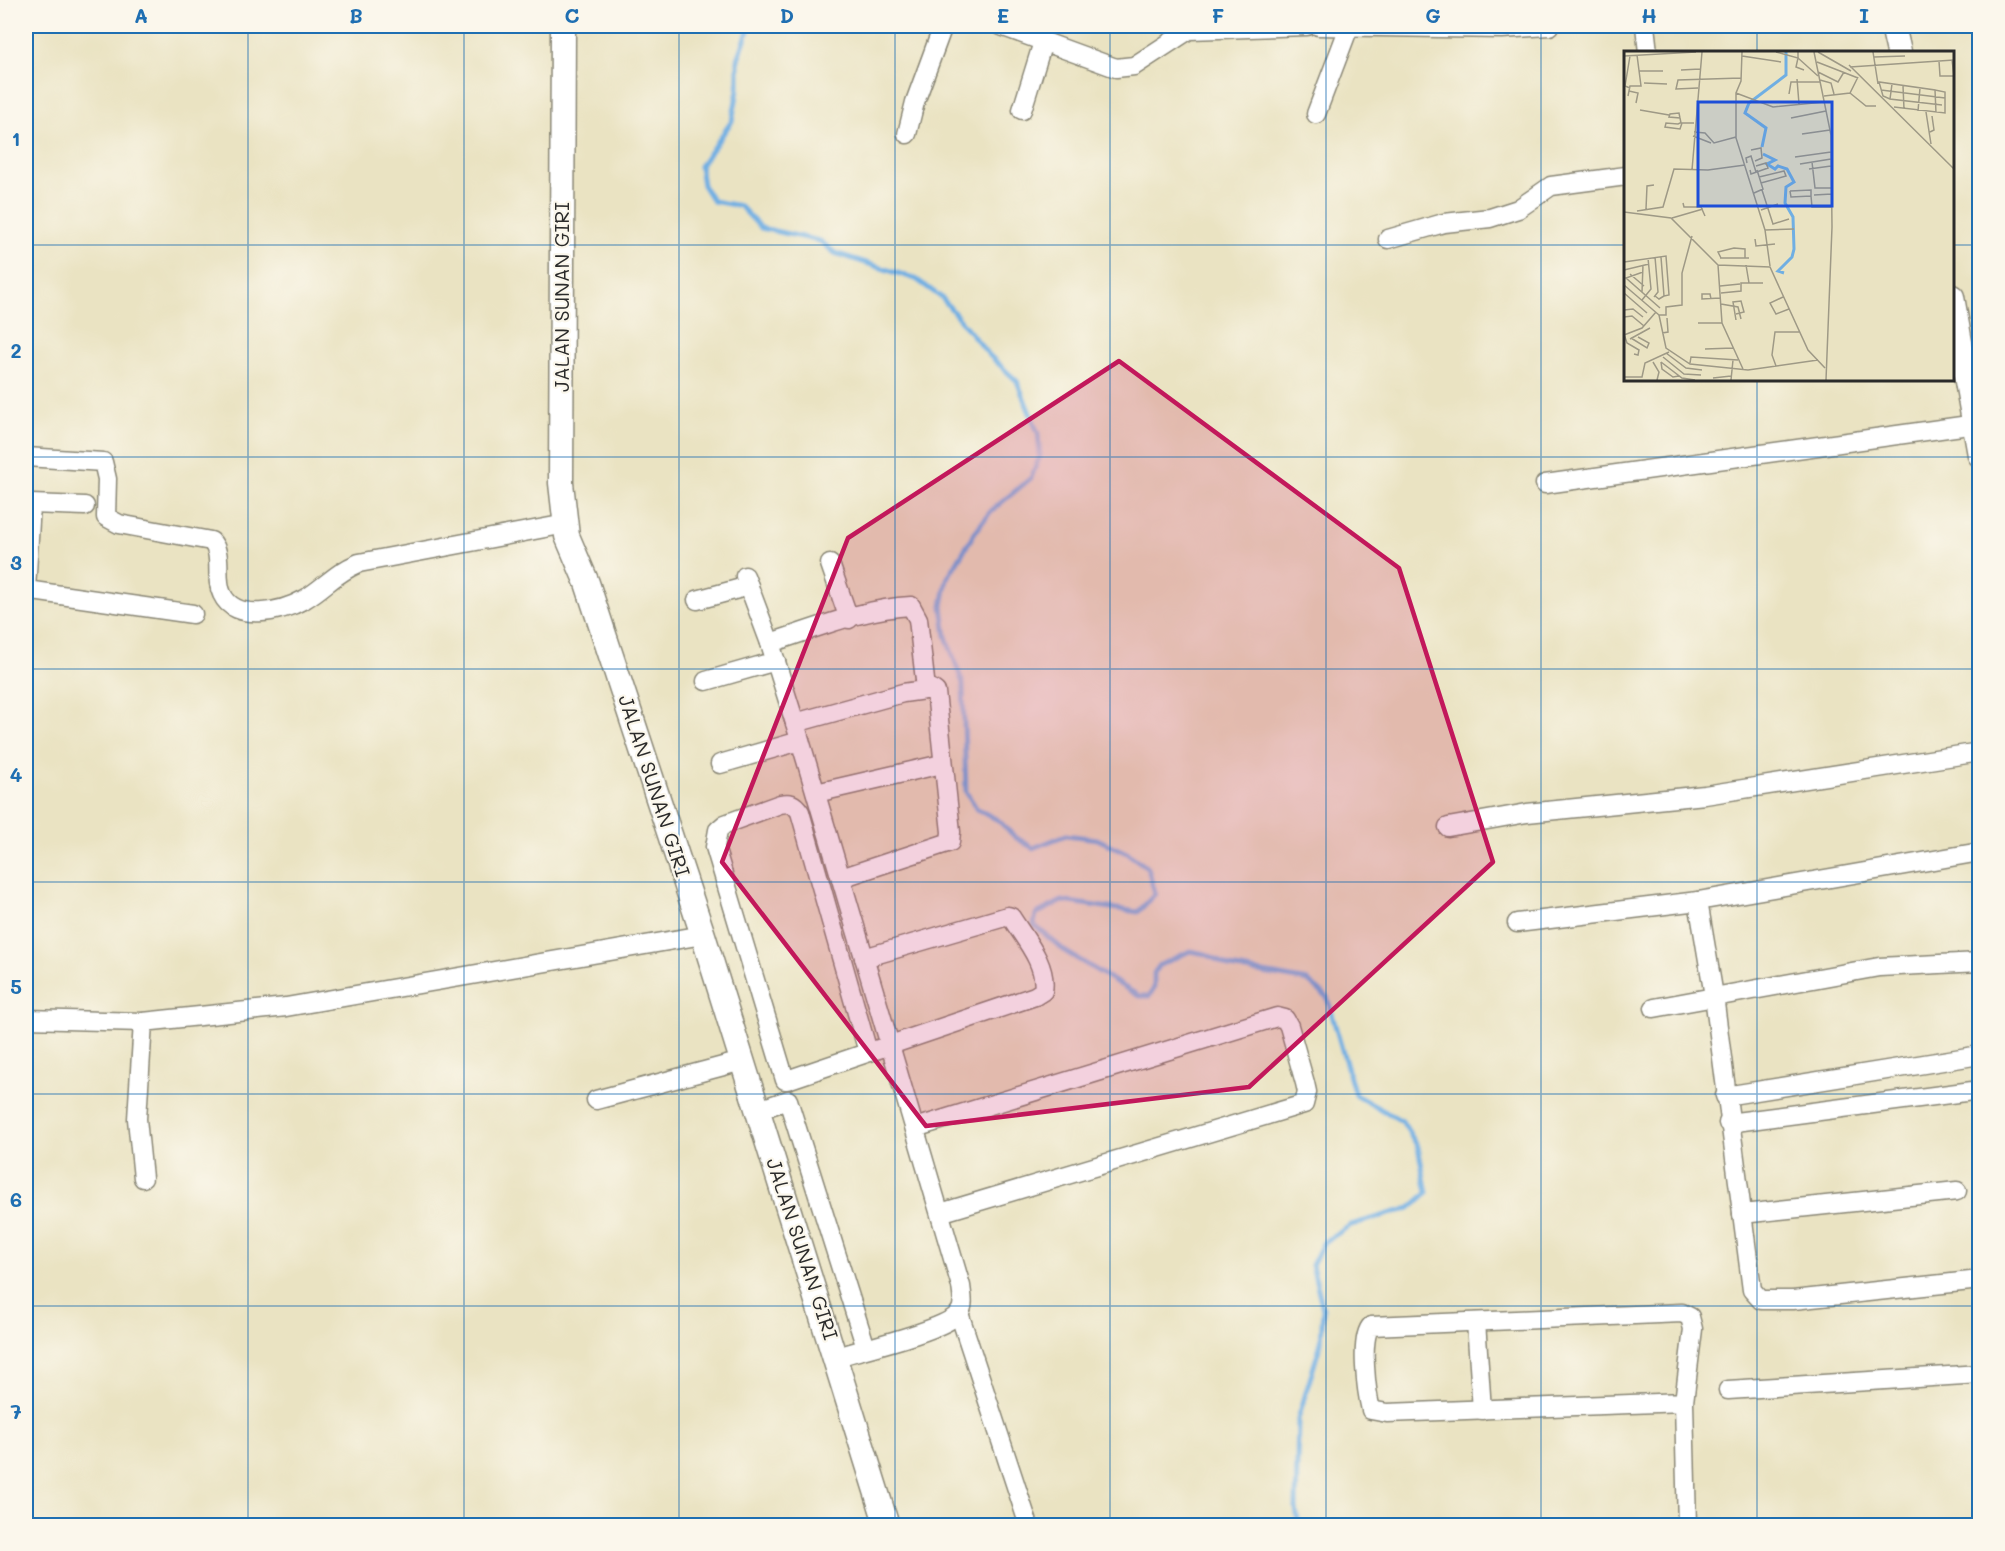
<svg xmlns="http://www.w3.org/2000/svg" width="2005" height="1551" font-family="Mali,sans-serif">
  <rect width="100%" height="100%" fill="#fbf7ec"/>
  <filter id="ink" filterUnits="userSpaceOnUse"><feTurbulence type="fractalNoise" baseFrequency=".0167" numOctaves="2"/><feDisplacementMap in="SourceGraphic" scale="12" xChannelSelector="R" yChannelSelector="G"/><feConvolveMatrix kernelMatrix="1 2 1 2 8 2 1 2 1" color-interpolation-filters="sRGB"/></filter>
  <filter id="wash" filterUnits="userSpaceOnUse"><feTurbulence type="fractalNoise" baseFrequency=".008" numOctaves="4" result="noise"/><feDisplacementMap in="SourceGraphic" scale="24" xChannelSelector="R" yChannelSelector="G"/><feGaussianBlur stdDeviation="1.35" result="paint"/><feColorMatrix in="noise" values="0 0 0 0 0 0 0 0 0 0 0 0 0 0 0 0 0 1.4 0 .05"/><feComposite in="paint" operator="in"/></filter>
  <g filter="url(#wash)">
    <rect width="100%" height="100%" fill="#eae3c2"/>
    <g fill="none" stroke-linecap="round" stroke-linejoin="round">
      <!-- stream -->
      <path stroke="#70afe3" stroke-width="5" d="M 750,26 L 738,59 L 738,90 L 732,121 L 700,166 L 703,185 L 713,201 L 740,206 L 761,228 L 820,241 L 835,253 L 916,279 L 942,298 L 989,355 L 1017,381 L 1038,433 L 1040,456 L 1031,478 L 991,511 L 975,532 L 947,579 L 942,606 L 946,636 L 963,684 L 966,792 L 977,809 L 998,820 L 1015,837 L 1033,848 L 1066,835 L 1097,839 L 1127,853 L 1148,868 L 1155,894 L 1138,912 L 1062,901 L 1036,914 L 1034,925 L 1066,952 L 1139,996 L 1149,996 L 1154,988 L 1154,973 L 1160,965 L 1190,951 L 1206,954 L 1230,967 L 1308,981 L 1327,997 L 1355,1095 L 1402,1121 L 1418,1147 L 1427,1193 L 1410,1208 L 1351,1225 L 1323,1243 L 1312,1265 L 1323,1309 L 1321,1342 L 1298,1419 L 1296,1509 L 1299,1526"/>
    </g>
  </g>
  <g filter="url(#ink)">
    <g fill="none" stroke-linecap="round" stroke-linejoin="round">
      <!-- street casing -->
      <g stroke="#8a8776" stroke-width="21">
        <g id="street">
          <path d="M 1001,26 L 1116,68 L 1134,66 L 1189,30 L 1307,26"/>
          <path d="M 1318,26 L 1502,29 L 1549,26"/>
          <path d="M 1645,26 L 1648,52"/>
          <path d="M 1022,110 L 1043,42"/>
          <path d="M 1316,114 L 1349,27"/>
          <path d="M 907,134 L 915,102 L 943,26"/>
          <path d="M 1388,239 L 1444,223 L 1490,218 L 1518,209 L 1551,186 L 1626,176"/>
          <path d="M 26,457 L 103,462 L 107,479 L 106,517 L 119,524 L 211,541 C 224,554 214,578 222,594 C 235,623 282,612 305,599 C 325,587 335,573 359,563 L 566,524"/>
          <path d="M 1545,484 L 1976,424"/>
          <path d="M 31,504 L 85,506"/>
          <path d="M 26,505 L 31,504 L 26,590 L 193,614"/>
          <path d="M 830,564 L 849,619"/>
          <path d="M 745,576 L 770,643 L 795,723 L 961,1286 C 962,1295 965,1306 959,1313 C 946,1330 860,1350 836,1357"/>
          <path d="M 697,600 L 749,586"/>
          <path d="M 770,643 C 815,629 864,608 911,606 L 918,619 L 926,689"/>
          <path d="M 706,681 L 776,661"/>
          <path d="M 795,723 L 903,693 L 932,689 L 936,692 L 951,832 L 950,842 L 841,878"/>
          <path d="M 720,764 L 800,741"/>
          <path d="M 816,793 L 942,764"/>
          <path d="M 1448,827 L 1527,813 L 1705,795 L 1980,752"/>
          <path d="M 1698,901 L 1714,996 L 1752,1290 L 1761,1300 L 1793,1300 L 1980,1280"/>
          <path d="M 1517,923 L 1698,901 L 1980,852"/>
          <path d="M 864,958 L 1008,916 L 1011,917 C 1024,938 1048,965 1043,991 L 1035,996 L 787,1080 L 785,1080 L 715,847 L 718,830 L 725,824 L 780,804 C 790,802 794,803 800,812 L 868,1052"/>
          <path d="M 1654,1008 L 1879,967 L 1980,962"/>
          <path d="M 26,1019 L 143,1022 L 286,1007 L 703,935"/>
          <path d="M 143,1022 L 137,1119 L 143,1178"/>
          <path d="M 1725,1096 L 1980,1055"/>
          <path d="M 596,1100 L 742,1061"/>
          <path d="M 758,1110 L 788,1100 L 866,1348"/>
          <path d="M 1728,1123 L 1980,1090"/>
          <path d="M 915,1128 L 1277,1017 L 1285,1019 L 1289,1026 L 1305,1083 L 1307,1092 L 1304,1104 L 940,1213"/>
          <path d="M 1742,1214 L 1957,1191"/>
          <path d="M 959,1313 L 1029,1526"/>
          <path d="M 1476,1322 L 1482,1410"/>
          <path d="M 1728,1390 L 1980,1374"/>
          <path d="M 1684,1402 L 1693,1329 L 1690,1317 L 1682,1313 L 1371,1326 C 1359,1338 1367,1394 1371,1410 L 1387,1413 L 1684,1402 L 1687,1526"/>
        </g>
      </g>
      <!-- secondary casing -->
      <g stroke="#8a8776" stroke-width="27">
        <g id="secondary">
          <path d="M 563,26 L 561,483 L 567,536 L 587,583 L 703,935 L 887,1526"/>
          <path d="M 1893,26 L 1899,52"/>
          <path d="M 1952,297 L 1980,455"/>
        </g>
      </g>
      <!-- street -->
      <use href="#street" stroke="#fff" stroke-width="18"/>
      <!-- secondary -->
      <use href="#secondary" stroke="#fff" stroke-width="24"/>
    </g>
  </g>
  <!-- marked area -->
  <path fill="#c2185b" fill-opacity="0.2" stroke="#c2185b" stroke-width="4.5" stroke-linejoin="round" d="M 1119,361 L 1399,568 L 1493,862 L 1249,1087 L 926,1126 L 722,862 L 848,538 Z"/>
  <!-- grid -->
  <path fill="none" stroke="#1f6fb2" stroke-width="1.5" stroke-opacity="0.55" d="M 248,26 L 248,1526M 464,26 L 464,1526M 679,26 L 679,1526M 895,26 L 895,1526M 1110,26 L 1110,1526M 1326,26 L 1326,1526M 1541,26 L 1541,1526M 1757,26 L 1757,52M 26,245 L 1626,245M 1952,245 L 1980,245M 1757,380 L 1757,1526M 26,457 L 1980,457M 26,669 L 1980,669M 26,882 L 1980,882M 26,1094 L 1980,1094M 26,1306 L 1980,1306"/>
  <g text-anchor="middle" stroke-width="4.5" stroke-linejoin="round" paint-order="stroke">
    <!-- street labels -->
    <g font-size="20" fill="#2b2b2b" stroke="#fbf7ec">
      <text transform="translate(562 297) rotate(-90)" y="7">JALAN SUNAN GIRI</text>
      <text transform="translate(654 786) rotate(72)" y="7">JALAN SUNAN GIRI</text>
      <text transform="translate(802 1249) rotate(72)" y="7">JALAN SUNAN GIRI</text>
    </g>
  </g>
  <!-- overview -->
  <g transform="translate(1624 51)">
    <rect width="330" height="330" fill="#eae3c2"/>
    <path fill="none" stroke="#70afe3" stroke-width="3" d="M 138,96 L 142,77 L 121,62 L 125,52 L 162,24 L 162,1M 139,103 L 151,109 L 143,113 L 151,118 L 154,115 L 163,118 L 170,131 L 162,136 L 161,152 L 169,166 L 170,198 L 168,206 L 154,220 L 160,222"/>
    <path fill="none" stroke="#9e9986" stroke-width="1.5" d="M 118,1 L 117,30 L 112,42 L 112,87 L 141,179 L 146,215M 152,1 L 174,7 L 172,16 L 180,19M 174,1 L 174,7 L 194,25M 190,1 L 207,84 L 208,176 L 202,329M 194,1 L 227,20M 249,1 L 254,33M 0,5 L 72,1M 118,5 L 157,11M 250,6 L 281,5M 315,10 L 316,25 L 330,25 L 328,9M 193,11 L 234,27M 225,14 L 330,118M 226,16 L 330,9M 57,19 L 76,18M 15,20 L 39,20M 194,21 L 214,31 L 220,21M 173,28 L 175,53M 196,29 L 207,32 L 210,43M 20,32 L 43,33M 268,33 L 266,48 L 318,54M 279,35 L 280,58M 6,37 L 1,35 L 6,5M 74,37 L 52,38 L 54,29 L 117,27M 257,39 L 321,47M 5,40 L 14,42 L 12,52M 112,42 L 149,56 L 200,51M 226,42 L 242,55 L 252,55M 165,43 L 167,31 L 196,31M 4,45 L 6,35 L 17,35 L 13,4M 200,45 L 226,42 L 234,26M 266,48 L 259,45 L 255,31 L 311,39 L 312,62M 270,56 L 321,62 L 321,41 L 311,39M 16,59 L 45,64M 294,60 L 296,37M 302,61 L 307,93M 56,67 L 55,62 L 46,63 L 45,66 L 56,67 L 57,72M 167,67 L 202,60M 58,72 L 56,78 L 41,76 L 42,72 L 54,73 L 56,72 L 70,72M 70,81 L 81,82 L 90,92 L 112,86M 306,81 L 310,79 L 308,65M 178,83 L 206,79M 69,85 L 87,92M 127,99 L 137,97 L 138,107 L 131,110M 171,106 L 207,101M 188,111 L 191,137 L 208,137M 123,112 L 122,107 L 127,105 L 132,121M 176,113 L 207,108M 185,118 L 207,115M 68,119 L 78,1M 126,119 L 127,123 L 144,117 L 142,112 L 132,115M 135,126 L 160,120 L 162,125 L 137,132M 138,139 L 149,173 L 165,168M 166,140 L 167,146 L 187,145 L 188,156 L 208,156M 166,140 L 187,139 L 187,145M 130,142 L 139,138 L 133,119M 190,144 L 208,143M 59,152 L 60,156 L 77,156 L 81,165M 22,158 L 23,135 L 30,134M 137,159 L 154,153M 13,160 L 39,156 L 50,118 L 84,119 L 121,114M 0,161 L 47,167 L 94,214 L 146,216 L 184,299 L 201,317M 48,167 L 79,158M 141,179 L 170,178M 131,188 L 132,195 L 151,193M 96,207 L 125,207M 97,207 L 94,201 L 110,197 L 121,198 L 121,207M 0,211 L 42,205 L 45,244 L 40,245M 94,214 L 98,272 L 119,318M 122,214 L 125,232M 0,219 L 25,213M 19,221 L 2,227 L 36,257M 6,223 L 20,235M 0,234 L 35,264M 96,235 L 116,233M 18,241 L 19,214M 0,242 L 23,262M 97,242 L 117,240 L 117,232 L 139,232M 31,245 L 35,248 L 40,245 L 37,206M 30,246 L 34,241 L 31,206M 159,246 L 146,252 L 152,263 L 165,258M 87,248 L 86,243 L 78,243 L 78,248 L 96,247M 18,249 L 27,238 L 24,207M 97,253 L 114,256 L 117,268M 0,259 L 9,258 L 19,266M 112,263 L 120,261 L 117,250 L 109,251 L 112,269M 35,264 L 42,297 L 66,313 L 124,319 L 194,309M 35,264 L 42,264 L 42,256 L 58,254 L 58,222 L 68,185M 0,266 L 8,265 L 20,275M 74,272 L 98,272M 38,282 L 44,281 L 43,267M 0,283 L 3,292 L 15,299 L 14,304 L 10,303M 0,284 L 18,277 L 32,261M 7,287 L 23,297 L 25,292 L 14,286M 6,288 L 26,277M 81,298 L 109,297M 42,302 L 62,317 L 78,319M 39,306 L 60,323 L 77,324M 29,311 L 35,321 L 33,329M 37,311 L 58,327 L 71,329M 37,311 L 38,318 L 49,326 L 55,325M 66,312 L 67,306 L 114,309M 152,315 L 148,304 L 151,281 L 176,281M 0,326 L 18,326 L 21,312 L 45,301M 89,327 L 107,325M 107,329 L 109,309"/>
    <path fill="#1d4ed8" fill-opacity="0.15" stroke="#1d4ed8" stroke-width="3" d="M 74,51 L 208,51 L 208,155 L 74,155 Z"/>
    <rect width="330" height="330" fill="none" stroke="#2b2b2b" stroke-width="3"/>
  </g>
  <!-- margin -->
  <rect width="2005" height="1551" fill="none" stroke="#fbf7ec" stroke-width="66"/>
  <rect x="33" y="33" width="1939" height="1485" fill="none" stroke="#1f6fb2" stroke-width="2"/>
  <g font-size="20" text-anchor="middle" font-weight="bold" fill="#1f6fb2">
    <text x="141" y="23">A</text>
    <text x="356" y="23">B</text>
    <text x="572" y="23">C</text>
    <text x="787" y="23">D</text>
    <text x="1003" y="23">E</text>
    <text x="1218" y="23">F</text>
    <text x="1433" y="23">G</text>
    <text x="1649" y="23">H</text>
    <text x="1864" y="23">I</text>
    <text x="16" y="146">1</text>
    <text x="16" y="358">2</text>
    <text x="16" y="570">3</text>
    <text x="16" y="782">4</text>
    <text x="16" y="994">5</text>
    <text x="16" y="1207">6</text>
    <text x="16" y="1419">7</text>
  </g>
</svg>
